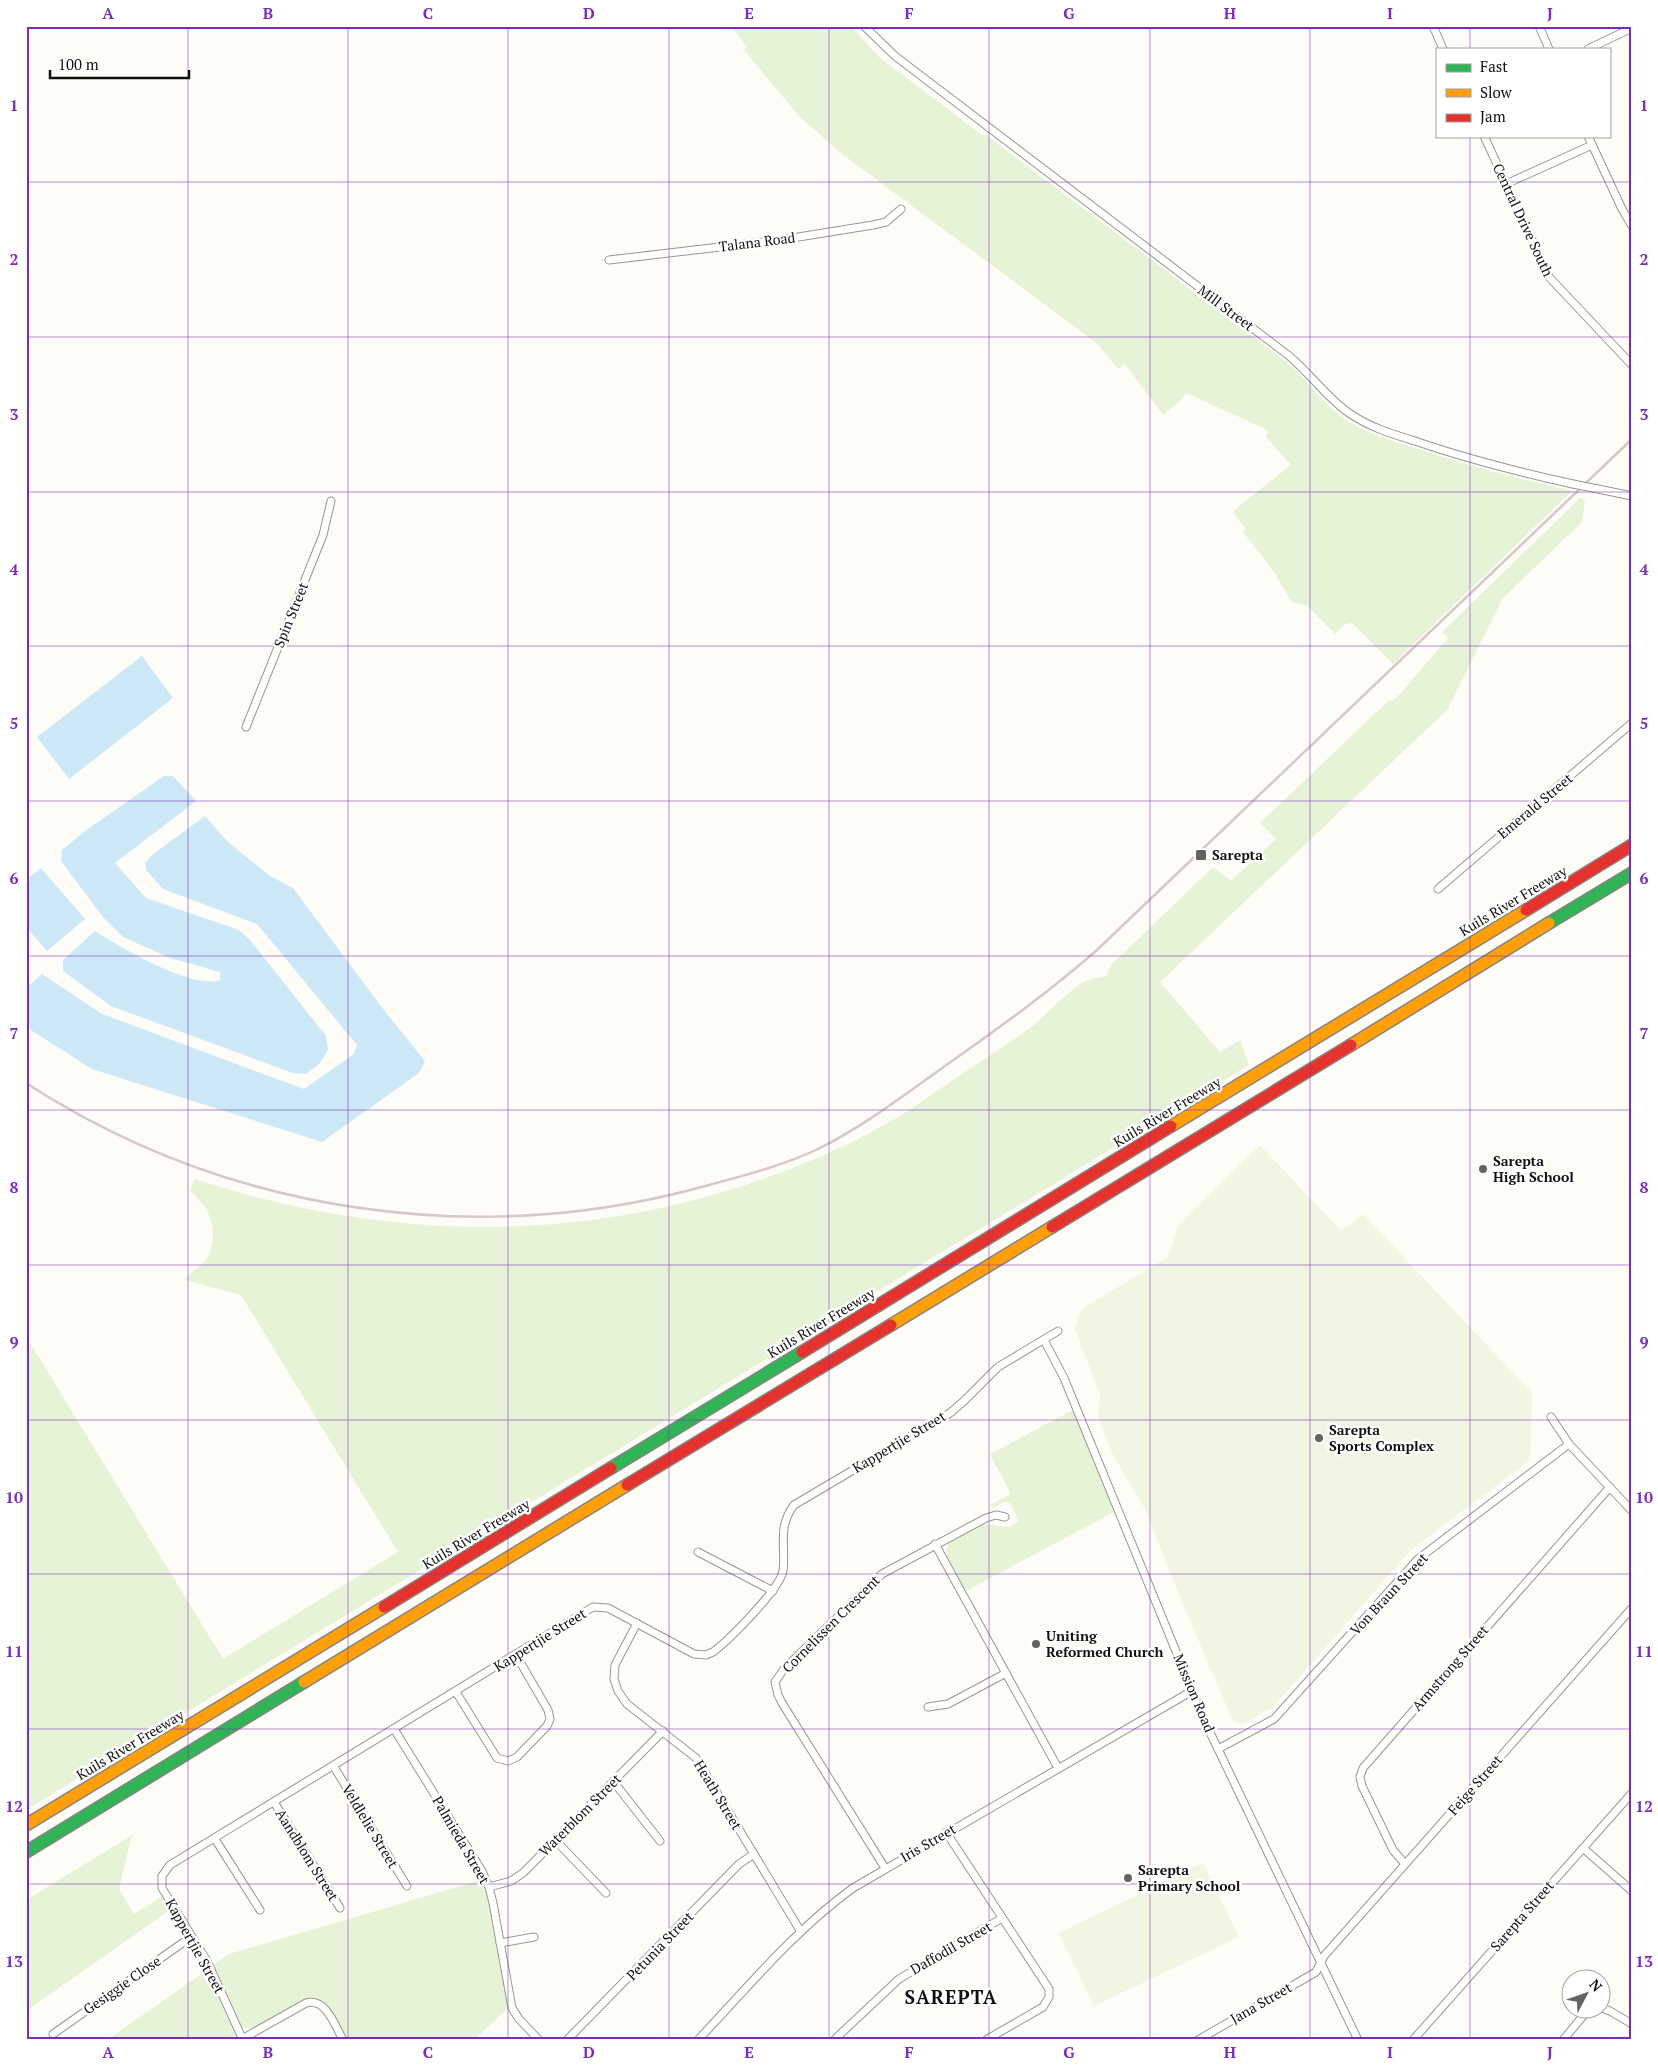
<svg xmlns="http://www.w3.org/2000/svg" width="1658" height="2066" font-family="'PT Serif',serif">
  <rect width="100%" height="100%" fill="#fdfcf7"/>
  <!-- green -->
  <g fill="#e7f3d7">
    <path d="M 731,26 L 851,26 L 879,57 L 982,135 L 986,135 L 1288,363 C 1308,381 1325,406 1348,421 C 1370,435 1394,441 1418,449 C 1469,466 1520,479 1572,491 L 1393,664 L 1352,623 L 1345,624 L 1335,634 L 1307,606 L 1293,602 L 1290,599 L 1272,569 L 1243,532 L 1246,530 L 1233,511 L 1291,465 L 1266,437 L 1268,430 L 1186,393 L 1180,401 L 1163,415 L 1125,364 L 1118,369 L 1098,344 L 838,151 L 798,115 L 744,50 L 747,47 Z"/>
    <path d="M 1580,498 L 1585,500 L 1582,522 L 1502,599 L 1448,709 L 1160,982 L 1220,1052 L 1240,1040 L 1249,1065 L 26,1810 L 26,1342 L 29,1341 L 223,1659 L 398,1552 L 241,1295 L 185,1280 C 189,1272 199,1269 205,1261 C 216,1246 215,1225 206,1209 C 202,1202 195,1196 190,1190 L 195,1179 C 381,1240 574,1245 760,1180 C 809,1163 859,1141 903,1114 C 928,1098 952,1080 977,1064 C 994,1052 1013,1041 1030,1028 C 1048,1014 1063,995 1082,983 C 1088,979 1098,978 1106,976 L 1111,965 L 1213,867 L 1231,881 L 1276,839 L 1260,823 L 1388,701 L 1393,700 L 1400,694 L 1448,638 L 1442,632 Z"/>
    <path d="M 1073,1410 L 1114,1512 L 966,1591 L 947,1556 L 946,1549 L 950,1542 L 981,1524 L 1010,1527 L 1019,1521 L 1010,1503 L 1004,1502 L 993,1508 L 990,1505 L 1011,1494 L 990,1454 Z"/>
    <path d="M 134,1834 L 131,1838 L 119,1889 L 134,1914 L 165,1895 L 173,1908 L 26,2011 L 26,1900 Z"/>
    <path d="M 481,1880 L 488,1899 L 508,2008 L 474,2040 L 347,2040 C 338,2024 327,1990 303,2000 L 254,2029 L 244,2028 L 238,2023 L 213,1965 L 229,1954 Z"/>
    <path d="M 207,1970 L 238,2040 L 107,2040 Z"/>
  </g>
  <!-- pitch -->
  <g fill="#f0f6e1">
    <path d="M 1260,1145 L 1341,1231 L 1363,1214 L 1532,1393 L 1530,1460 L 1411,1550 L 1272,1708 L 1243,1724 L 1233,1721 L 1183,1604 L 1145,1509 L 1114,1457 L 1098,1417 L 1100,1394 L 1075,1329 L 1082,1309 L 1169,1256 L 1179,1224 Z"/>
    <path d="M 1203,1863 L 1239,1937 L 1094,2006 L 1059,1933 Z"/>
  </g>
  <!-- water -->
  <g fill="#cde8f7">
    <path d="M 142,656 L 173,698 L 69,779 L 37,737 Z"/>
    <path d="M 164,776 L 173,776 L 196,801 L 115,863 L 146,898 L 239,930 L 250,940 L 326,1036 L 328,1050 L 320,1063 L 306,1074 L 293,1073 L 111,1006 L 63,971 L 63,960 L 95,931 C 120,947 192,990 220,980 L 220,972 L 170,958 L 123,937 L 103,917 L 61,861 L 62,850 L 85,831 Z"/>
    <path d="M 205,816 L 228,842 L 270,876 L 293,888 L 383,1009 L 425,1061 L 419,1073 L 322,1142 L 92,1069 L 26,1027 L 26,988 L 42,974 L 102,1014 L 304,1089 L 354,1054 L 357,1045 L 257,924 L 163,889 L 146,870 L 145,863 L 152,855 Z"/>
    <path d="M 41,868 L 85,919 L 47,951 L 26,927 L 26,880 Z"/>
  </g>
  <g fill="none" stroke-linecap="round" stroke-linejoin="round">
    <!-- street casing -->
    <g stroke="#979795" stroke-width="9">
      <g id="street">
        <path d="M 864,26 L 895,56 L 1288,355 C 1310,373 1326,397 1349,413 C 1369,427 1392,434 1415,441 C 1467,459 1519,472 1573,484"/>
        <path d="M 1433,26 L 1443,49"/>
        <path d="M 1539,26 L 1549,49"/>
        <path d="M 1588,49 L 1632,28"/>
        <path d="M 1484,136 L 1549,277 L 1632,365"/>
        <path d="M 1588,136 L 1622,209 L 1632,226"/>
        <path d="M 1506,184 L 1592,145"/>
        <path d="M 609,260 L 780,240 L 873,225 L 886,222 L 901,209"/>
        <path d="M 1598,489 L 1632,496"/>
        <path d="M 246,727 L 323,535 L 331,501"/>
        <path d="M 1438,889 L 1632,723"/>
        <path d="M 1044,1340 L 1064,1378 L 1205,1722 L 1358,2040"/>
        <path d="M 1551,1417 L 1569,1444 L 1632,1511"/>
        <path d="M 935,1544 L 1058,1768"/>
        <path d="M 698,1552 L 773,1591"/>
        <path d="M 637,1623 L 615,1665 L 614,1679 L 618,1691 L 627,1704 L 696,1758 L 801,1932"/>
        <path d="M 456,1692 L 497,1758 L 508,1761 L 517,1757 L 547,1726 L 550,1719 L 548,1710 L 516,1655"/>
        <path d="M 928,1707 L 948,1704 L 1006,1673"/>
        <path d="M 394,1729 L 482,1871 L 489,1887 L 493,1903 L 512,2008 L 519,2019 L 539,2040"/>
        <path d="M 1218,1749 L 1274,1719 L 1418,1559 L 1569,1444"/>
        <path d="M 334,1767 L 407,1886"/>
        <path d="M 613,1781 L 660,1841"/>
        <path d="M 274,1802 L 340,1908"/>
        <path d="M 946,1832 L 1049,1989 L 1049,1997 L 1043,2007 L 986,2040"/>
        <path d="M 215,1839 L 260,1910"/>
        <path d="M 555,1840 L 606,1893"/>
        <path d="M 1583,1848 L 1632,1891"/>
        <path d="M 1405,1864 L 1393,1850 L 1362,1786 L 1360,1777 L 1363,1768 L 1610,1487"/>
        <path d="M 885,1868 L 782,1703 L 778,1695 L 775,1682 L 784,1669 L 882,1574 L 986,1518 L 996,1515 L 1005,1517"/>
        <path d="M 489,1887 L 511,1881 L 523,1873 L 663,1731"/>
        <path d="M 500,1943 L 534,1937"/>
        <path d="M 1600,2007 L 1610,2011 L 1632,2024"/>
        <path d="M 53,2034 L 191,1937"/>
        <path d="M 242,2039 L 306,2003 C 326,1997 335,2026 343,2040"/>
        <path d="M 243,2040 L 207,1961 L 162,1888 L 162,1876 L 170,1865 L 593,1607 L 608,1608 L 694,1654 L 706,1655 L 713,1652 C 729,1640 780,1589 783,1571 C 786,1546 777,1528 794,1505 L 950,1413 L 964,1401 L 998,1367 L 1058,1331"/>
        <path d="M 567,2040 L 739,1864 L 754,1854"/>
        <path d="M 698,2040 C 747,1988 795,1930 853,1888 L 1192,1691"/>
        <path d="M 834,2040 L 899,1979 L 1002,1918"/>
        <path d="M 1198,2040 L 1316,1972 L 1324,1956 L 1632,1608"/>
        <path d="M 1413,2040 L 1632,1793"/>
        <path d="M 1563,2040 L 1583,2016 L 1594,2008"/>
      </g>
    </g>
    <!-- fast casing -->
    <g stroke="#858482" stroke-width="14">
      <g id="fast">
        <path d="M 1549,923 L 1632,873"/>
        <path d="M 611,1468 L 802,1352"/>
        <path d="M 26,1852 L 304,1682"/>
      </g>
    </g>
    <!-- slow casing -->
    <g stroke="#858482" stroke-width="14">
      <g id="slow">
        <path d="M 1351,1045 L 1549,923"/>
        <path d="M 1171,1126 L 1526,910"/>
        <path d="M 891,1325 L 1052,1227"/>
        <path d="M 304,1682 L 627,1485"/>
        <path d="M 26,1825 L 384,1607"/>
      </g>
    </g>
    <!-- jam casing -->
    <g stroke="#858482" stroke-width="14">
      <g id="jam">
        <path d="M 1526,910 L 1632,845"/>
        <path d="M 1052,1227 L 1351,1045"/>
        <path d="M 802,1352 L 1171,1126"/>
        <path d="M 627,1485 L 891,1325"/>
        <path d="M 384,1607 L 611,1468"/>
      </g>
    </g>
    <!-- street -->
    <use href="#street" stroke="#fffffe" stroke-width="7"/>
    <!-- fast -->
    <use href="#fast" stroke="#30b455" stroke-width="11"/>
    <!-- slow -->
    <use href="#slow" stroke="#ff9f0a" stroke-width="11"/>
    <!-- jam -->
    <use href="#jam" stroke="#e5322d" stroke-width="11"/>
    <!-- rail -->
    <path stroke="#d9c6c7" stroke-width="2.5" d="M 26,1083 C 228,1214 478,1250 709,1185 C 746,1175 785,1165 820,1148 C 862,1127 900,1098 938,1071 C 993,1032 1047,994 1097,950 L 1632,439"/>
    <!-- street-bridge casing -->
    <g stroke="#979795" stroke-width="9" stroke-linecap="butt">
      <path id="street-bridge" d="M 1573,484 L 1598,489"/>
    </g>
    <!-- street-bridge -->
    <use href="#street-bridge" stroke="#fffffe" stroke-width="7"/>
  </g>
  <!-- grid -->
  <path fill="none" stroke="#7b2cbf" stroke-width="1" stroke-opacity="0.55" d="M 188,26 L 188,2040M 348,26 L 348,2040M 508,26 L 508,2040M 669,26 L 669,2040M 829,26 L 829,2040M 989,26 L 989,2040M 1150,26 L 1150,2040M 1310,26 L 1310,2040M 1470,26 L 1470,49M 1470,136 L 1470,2040M 26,182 L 1632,182M 26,337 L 1632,337M 26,492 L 1632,492M 26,646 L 1632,646M 26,801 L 1632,801M 26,956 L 1632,956M 26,1110 L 1632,1110M 26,1265 L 1632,1265M 26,1420 L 1632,1420M 26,1574 L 1632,1574M 26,1729 L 1632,1729M 26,1884 L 1632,1884"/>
  <!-- markers -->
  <g fill="#646362" stroke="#fff" stroke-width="2">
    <rect x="1195" y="849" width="12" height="12" rx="2.5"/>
    <circle cx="1483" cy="1169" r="5"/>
    <circle cx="1319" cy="1438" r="5"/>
    <circle cx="1036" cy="1644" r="5"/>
    <circle cx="1128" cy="1878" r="5"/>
  </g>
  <g text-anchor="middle" stroke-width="5" stroke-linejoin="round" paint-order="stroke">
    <!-- street labels -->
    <g font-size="14" fill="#111" stroke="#fff">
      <text transform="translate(1523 220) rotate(65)" y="5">Central Drive South</text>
      <text transform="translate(757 242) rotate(-7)" y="5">Talana Road</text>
      <text transform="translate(1226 308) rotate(37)" y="5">Mill Street</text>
      <text transform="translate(291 615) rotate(-68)" y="5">Spin Street</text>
      <text transform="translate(1535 806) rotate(-40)" y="5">Emerald Street</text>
      <text transform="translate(1513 901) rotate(-31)" y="5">Kuils River Freeway</text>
      <text transform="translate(1167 1112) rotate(-31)" y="5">Kuils River Freeway</text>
      <text transform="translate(821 1323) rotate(-31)" y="5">Kuils River Freeway</text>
      <text transform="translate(899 1442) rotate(-31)" y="5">Kappertjie Street</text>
      <text transform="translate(476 1534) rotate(-31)" y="5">Kuils River Freeway</text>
      <text transform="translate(1389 1594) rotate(-47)" y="5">Von Braun Street</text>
      <text transform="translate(831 1624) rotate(-45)" y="5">Cornelissen Crescent</text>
      <text transform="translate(540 1640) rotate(-32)" y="5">Kappertjie Street</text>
      <text transform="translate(1450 1668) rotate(-49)" y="5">Armstrong Street</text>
      <text transform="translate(1194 1693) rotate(67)" y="5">Mission Road</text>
      <text transform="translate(130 1745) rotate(-31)" y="5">Kuils River Freeway</text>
      <text transform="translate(1475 1785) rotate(-49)" y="5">Feige Street</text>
      <text transform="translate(718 1795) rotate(59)" y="5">Heath Street</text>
      <text transform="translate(580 1815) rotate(-45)" y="5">Waterblom Street</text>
      <text transform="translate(370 1826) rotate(59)" y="5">Veldlelie Street</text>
      <text transform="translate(461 1840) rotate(60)" y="5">Palmieda Street</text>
      <text transform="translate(928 1843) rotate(-30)" y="5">Iris Street</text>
      <text transform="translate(307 1855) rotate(58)" y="5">Aandblom Street</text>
      <text transform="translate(1522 1916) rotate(-49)" y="5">Sarepta Street</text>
      <text transform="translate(195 1946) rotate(61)" y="5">Kappertjie Street</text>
      <text transform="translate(660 1946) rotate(-46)" y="5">Petunia Street</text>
      <text transform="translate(951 1948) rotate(-30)" y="5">Daffodil Street</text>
      <text transform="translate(122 1985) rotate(-35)" y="5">Gesiggie Close</text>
      <text transform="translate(1261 2003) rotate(-30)" y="5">Jana Street</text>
    </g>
    <!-- poi labels -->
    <g font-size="14" font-weight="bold" fill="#111" stroke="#fff" text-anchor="start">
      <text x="1212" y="860">Sarepta</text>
      <text x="1493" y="1166">Sarepta<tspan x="1493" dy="16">High School</tspan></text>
      <text x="1329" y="1435">Sarepta<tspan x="1329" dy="16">Sports Complex</tspan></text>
      <text x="1046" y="1641">Uniting<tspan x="1046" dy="16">Reformed Church</tspan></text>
      <text x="1138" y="1875">Sarepta<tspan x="1138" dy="16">Primary School</tspan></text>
    </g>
    <!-- district labels -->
    <g font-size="19" font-weight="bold" letter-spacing="1" fill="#111" stroke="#fff">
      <text x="951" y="2004">SAREPTA</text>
    </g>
  </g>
  <!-- border -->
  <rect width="1658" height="2066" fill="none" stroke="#ffffff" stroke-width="55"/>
  <!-- legend -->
  <rect x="1436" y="48" width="175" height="90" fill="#ffffff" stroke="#a0a0a0"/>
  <rect x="1446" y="64" width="25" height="8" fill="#30b455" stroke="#a0a0a0"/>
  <text x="1480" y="72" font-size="15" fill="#111111">Fast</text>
  <rect x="1446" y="89" width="25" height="8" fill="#ff9f0a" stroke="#a0a0a0"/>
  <text x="1480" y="98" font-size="15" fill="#111111">Slow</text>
  <rect x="1446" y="114" width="25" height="8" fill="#e5322d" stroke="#a0a0a0"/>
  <text x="1480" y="122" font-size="15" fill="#111111">Jam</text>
  <!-- north arrow -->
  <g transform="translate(1586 1994) rotate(49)"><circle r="24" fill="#ffffff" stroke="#a0a0a0"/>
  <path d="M0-4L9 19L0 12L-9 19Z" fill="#646362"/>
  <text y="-8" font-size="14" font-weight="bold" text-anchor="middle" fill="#111111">N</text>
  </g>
  <!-- scale -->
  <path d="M50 70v8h139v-8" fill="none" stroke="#111111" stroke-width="2.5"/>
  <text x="58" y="70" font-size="15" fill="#111111" stroke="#ffffff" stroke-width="4" paint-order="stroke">100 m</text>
  <rect x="28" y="28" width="1602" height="2010" fill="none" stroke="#7b2cbf" stroke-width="2"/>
  <g font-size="16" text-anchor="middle" font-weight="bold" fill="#7b2cbf">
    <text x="108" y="19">A</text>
    <text x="268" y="19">B</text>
    <text x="428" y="19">C</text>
    <text x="589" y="19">D</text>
    <text x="749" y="19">E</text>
    <text x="909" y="19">F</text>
    <text x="1069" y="19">G</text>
    <text x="1230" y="19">H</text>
    <text x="1390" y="19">I</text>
    <text x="1550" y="19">J</text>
    <text x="14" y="111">1</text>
    <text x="1644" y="111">1</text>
    <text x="14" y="265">2</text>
    <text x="1644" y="265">2</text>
    <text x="14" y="420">3</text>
    <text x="1644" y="420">3</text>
    <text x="14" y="575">4</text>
    <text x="1644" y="575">4</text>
    <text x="14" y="729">5</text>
    <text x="1644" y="729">5</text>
    <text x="14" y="884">6</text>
    <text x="1644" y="884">6</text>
    <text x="14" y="1039">7</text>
    <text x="1644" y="1039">7</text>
    <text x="14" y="1193">8</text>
    <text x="1644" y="1193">8</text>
    <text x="14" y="1348">9</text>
    <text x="1644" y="1348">9</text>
    <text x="14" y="1503">10</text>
    <text x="1644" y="1503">10</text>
    <text x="14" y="1657">11</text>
    <text x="1644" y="1657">11</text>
    <text x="14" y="1812">12</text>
    <text x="1644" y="1812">12</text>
    <text x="14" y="1967">13</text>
    <text x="1644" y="1967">13</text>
    <text x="108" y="2058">A</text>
    <text x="268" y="2058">B</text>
    <text x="428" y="2058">C</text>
    <text x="589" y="2058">D</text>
    <text x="749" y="2058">E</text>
    <text x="909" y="2058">F</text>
    <text x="1069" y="2058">G</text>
    <text x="1230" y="2058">H</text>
    <text x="1390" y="2058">I</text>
    <text x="1550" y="2058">J</text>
  </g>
</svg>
